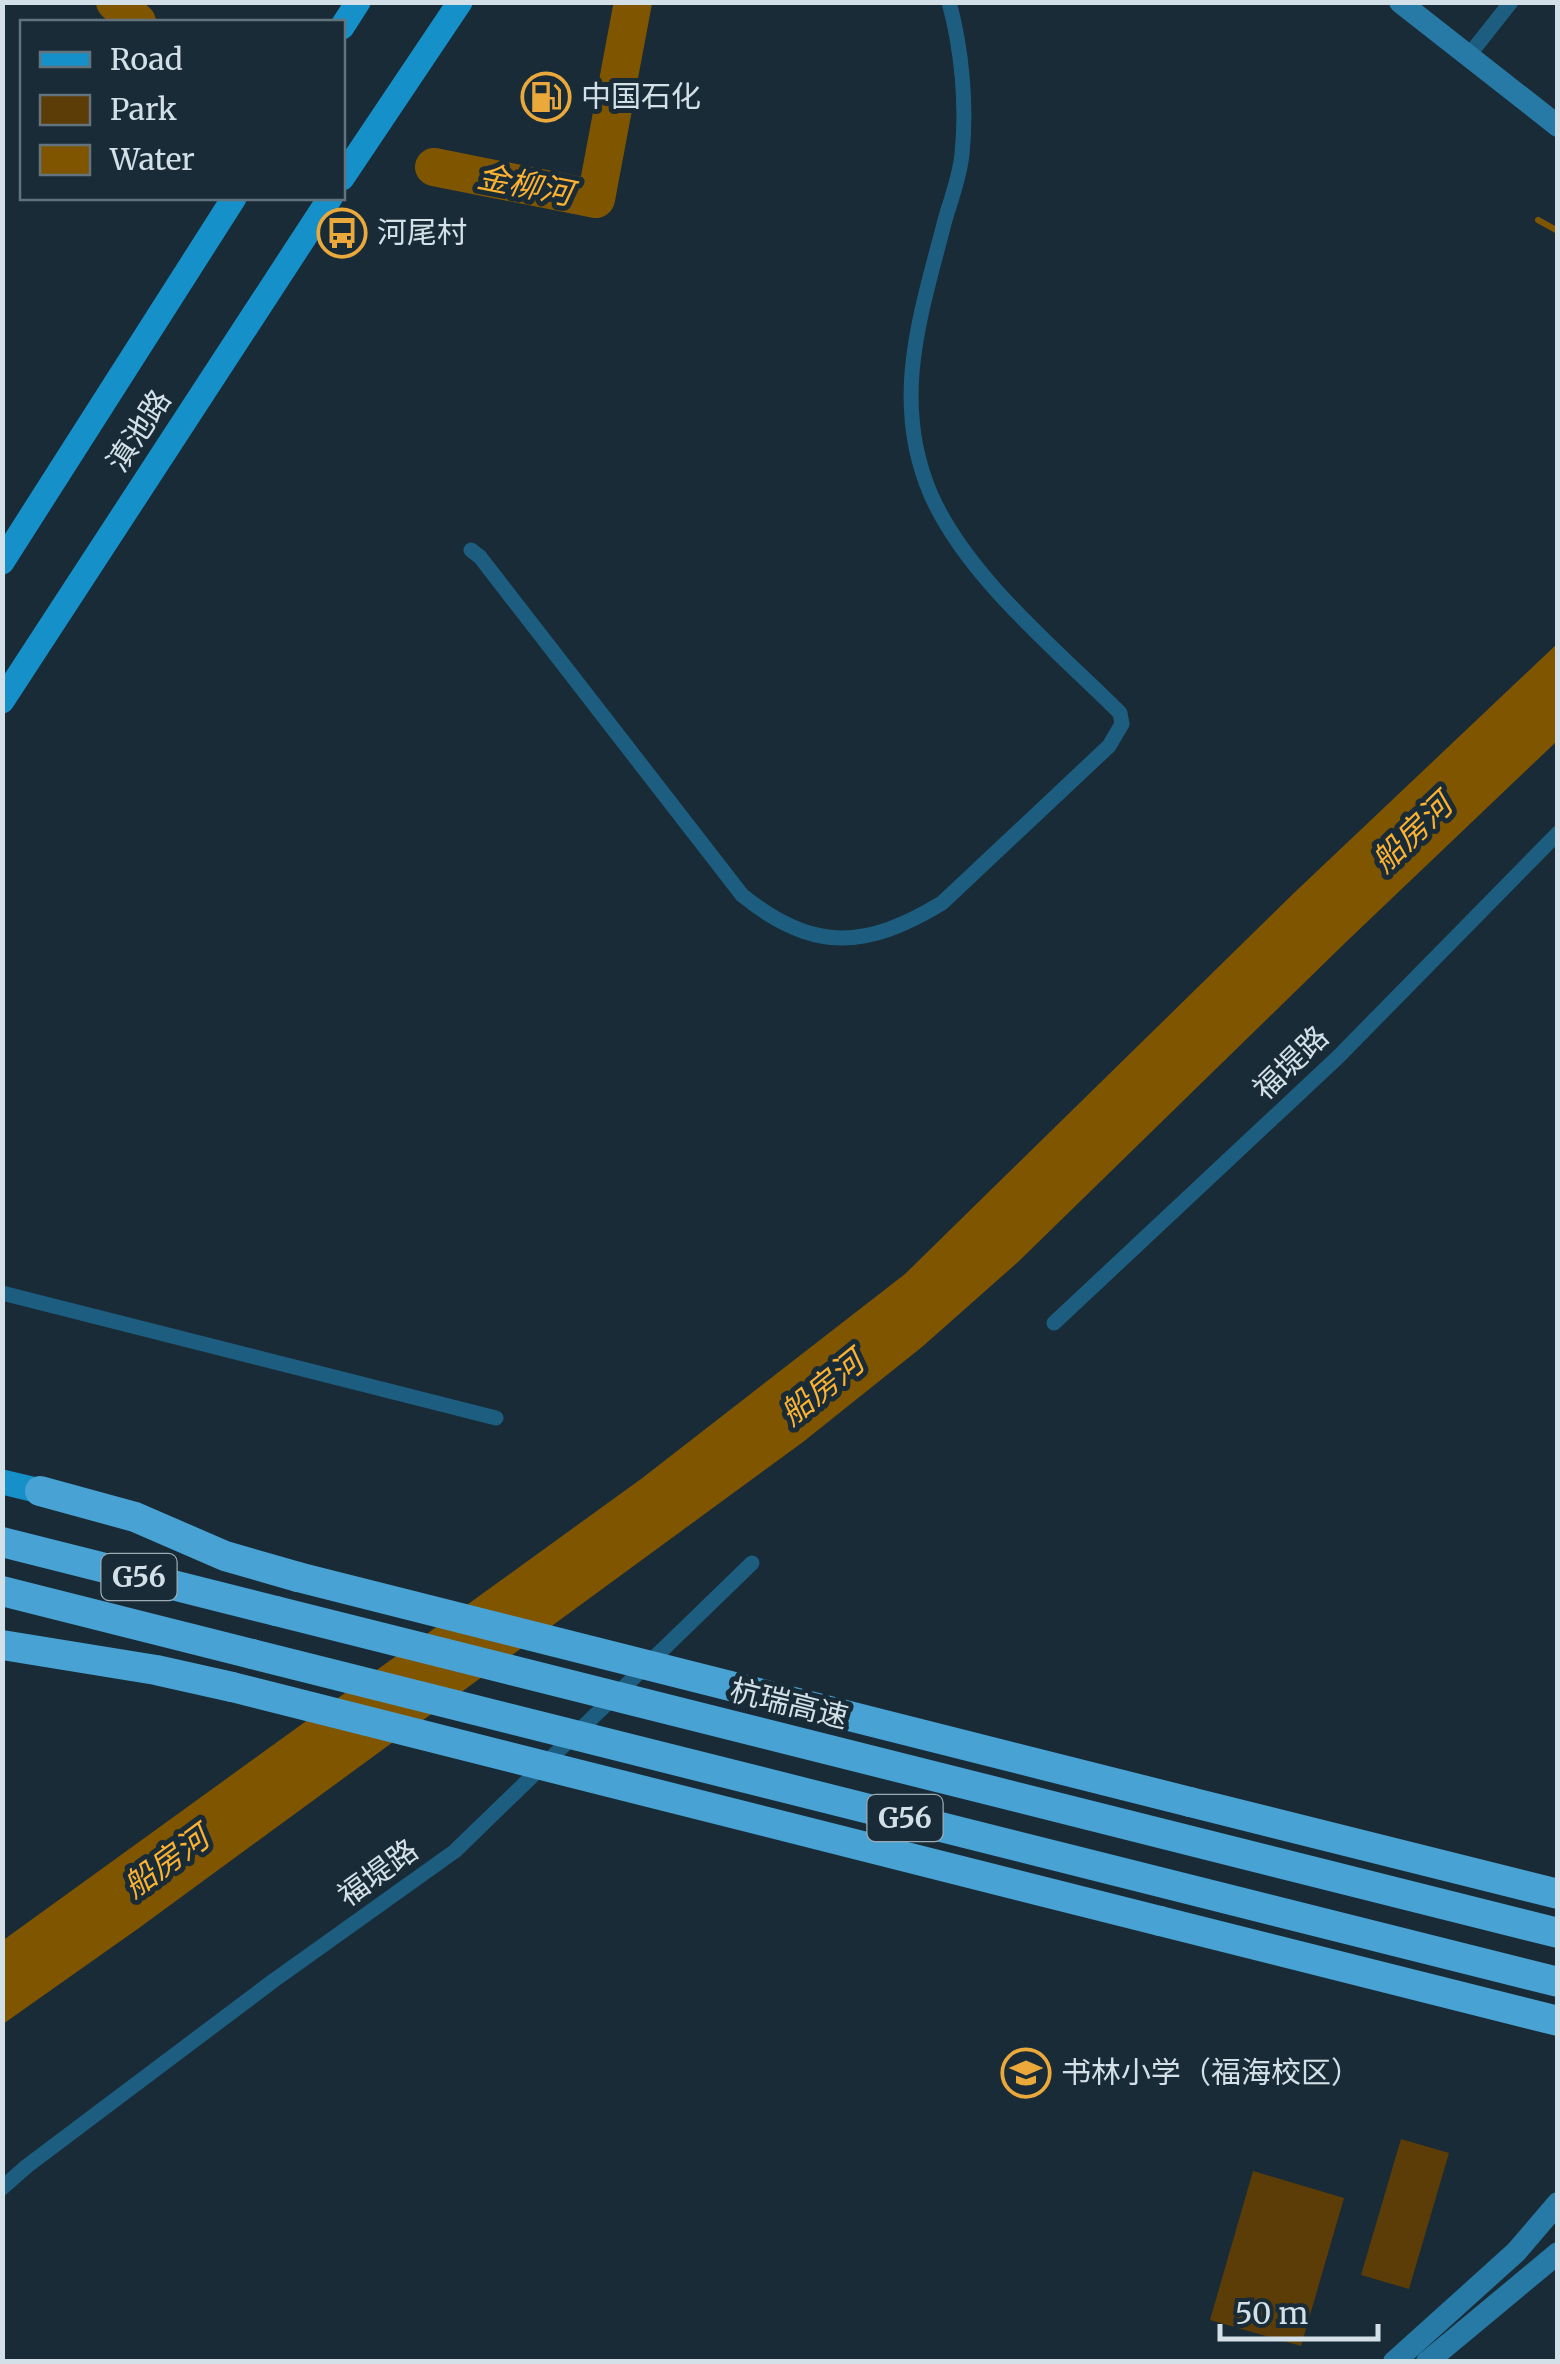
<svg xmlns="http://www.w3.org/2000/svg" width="1560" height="2364" font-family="Merriweather,'Noto Sans SC',serif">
  <rect width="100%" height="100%" fill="#182b36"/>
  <!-- green -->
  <g fill="#5c3d07">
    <path d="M 1401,2139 L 1449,2153 L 1409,2289 L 1361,2275 Z"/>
    <path d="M 1253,2171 L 1344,2198 L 1301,2346 L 1210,2320 Z"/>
  </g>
  <!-- water -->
  <path fill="#805500" d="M 1557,644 L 1557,741 L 1345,943 L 1018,1262 L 922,1347 L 803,1442 L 139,1928 L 3,2024 L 2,1941 L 641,1479 L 905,1274 L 1295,892 Z"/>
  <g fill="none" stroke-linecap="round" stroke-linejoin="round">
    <!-- stream -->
    <path stroke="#805500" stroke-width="6" d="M 1538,220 L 1558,231"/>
    <!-- river -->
    <g stroke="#805500" stroke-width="38">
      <path d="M 115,2 L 137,22"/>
      <path d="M 434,167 L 596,199 L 633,2"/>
    </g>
    <!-- street -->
    <g stroke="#1d5e80" stroke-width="15">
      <path d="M 1469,55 L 1511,2"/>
      <path d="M 471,550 L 480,557 L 742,895 C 813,953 866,949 942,903 L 1109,746 L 1122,724 L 1120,713 C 1056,649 968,578 931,495 C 890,400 921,314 945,220 C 951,199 960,176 962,154 C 967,105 962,50 949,2"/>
      <path d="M 2,1293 L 496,1418"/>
      <path d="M 1054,1323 L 1338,1057 L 1558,833"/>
      <path d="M 2,2188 L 27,2166 L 273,1981 L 455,1851 L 752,1563"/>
    </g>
    <!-- secondary -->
    <g stroke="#277aa5" stroke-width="22">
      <path d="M 1400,2 L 1558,126"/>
      <path d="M 1394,2362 L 1516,2252 L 1558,2203"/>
      <path d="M 1427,2362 L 1558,2253"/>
    </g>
    <!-- primary -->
    <g stroke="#1690c8" stroke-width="25">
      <path d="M 342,27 L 358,2"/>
      <path d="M 342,178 L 460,2"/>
      <path d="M 2,562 L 234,198"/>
      <path d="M 2,701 L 330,198"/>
      <path d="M 2,1482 L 40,1491"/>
    </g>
    <!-- highway -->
    <g stroke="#48a2d4" stroke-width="30">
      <path d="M 40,1491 L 135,1517 L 225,1556 L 298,1577"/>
      <path d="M 2,1542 L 276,1611"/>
      <path d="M 2,1591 L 252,1654"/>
      <path d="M 2,1645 L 156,1670 L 232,1687"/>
      <path d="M 1190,1802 L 1558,1894"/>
      <path d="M 1160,1921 L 1558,2021"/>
    </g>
    <!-- highway-bridge -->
    <g stroke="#48a2d4" stroke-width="30">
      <path d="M 298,1577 L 1190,1802"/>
      <path d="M 276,1611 L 1558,1933"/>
      <path d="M 252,1654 L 1558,1982"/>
      <path d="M 232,1687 L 1160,1921"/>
    </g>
  </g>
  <!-- icons -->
  <defs>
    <g id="fuel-ring" transform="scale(2.5)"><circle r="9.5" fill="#182b36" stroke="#eca93b" stroke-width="1.5"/><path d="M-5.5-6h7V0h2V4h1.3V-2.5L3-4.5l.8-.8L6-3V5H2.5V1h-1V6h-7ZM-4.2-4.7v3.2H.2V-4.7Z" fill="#eca93b"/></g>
    <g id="bus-ring" transform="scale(2.5)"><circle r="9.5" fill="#182b36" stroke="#eca93b" stroke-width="1.5"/><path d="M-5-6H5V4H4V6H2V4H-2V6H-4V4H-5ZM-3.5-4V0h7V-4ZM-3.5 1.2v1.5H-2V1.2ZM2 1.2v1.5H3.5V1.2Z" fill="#eca93b"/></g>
    <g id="school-ring" transform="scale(2.5)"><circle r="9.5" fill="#182b36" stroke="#eca93b" stroke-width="1.5"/><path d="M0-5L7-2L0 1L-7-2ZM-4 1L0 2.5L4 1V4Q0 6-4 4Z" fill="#eca93b"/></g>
  </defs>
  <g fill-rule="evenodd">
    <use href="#fuel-ring" x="546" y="97"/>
    <use href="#bus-ring" x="342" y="233"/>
    <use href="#school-ring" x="1026" y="2073"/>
  </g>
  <g text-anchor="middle" stroke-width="10" stroke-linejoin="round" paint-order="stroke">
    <!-- shield labels -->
    <g fill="#182b36" stroke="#9caab3" stroke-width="2.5">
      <rect x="101.5" y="1554" width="75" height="46" rx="8"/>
      <rect x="867.5" y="1795" width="75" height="46" rx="8"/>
    </g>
    <g font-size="28" font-weight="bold" fill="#d4e0e8">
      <text x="139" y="1587">G56</text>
      <text x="905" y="1828">G56</text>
    </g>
    <!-- poi labels -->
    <g font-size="30" fill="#d4e0e8" stroke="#182b36" text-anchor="start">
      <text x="581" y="107">中国石化</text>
      <text x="377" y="243">河尾村</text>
      <text x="1061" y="2083">书林小学（福海校区）</text>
    </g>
    <!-- street labels -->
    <g font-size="30" fill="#d4e0e8" stroke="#182b36">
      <text transform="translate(139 431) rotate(-57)" y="10">滇池路</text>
      <text transform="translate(1291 1063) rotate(-44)" y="10">福堤路</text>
      <text transform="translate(789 1704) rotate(14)" y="10">杭瑞高速</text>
      <text transform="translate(378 1873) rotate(-36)" y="10">福堤路</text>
    </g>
    <!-- water labels -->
    <g font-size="32" font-style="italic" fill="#fcb130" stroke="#182b36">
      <text transform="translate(525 185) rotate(11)" y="11">金柳河</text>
      <text transform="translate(1412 833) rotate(-44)" y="11">船房河</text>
      <text transform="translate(822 1388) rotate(-39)" y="11">船房河</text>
      <text transform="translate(166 1862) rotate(-36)" y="11">船房河</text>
    </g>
  </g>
  <!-- border -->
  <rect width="1560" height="2364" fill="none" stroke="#d4e0e8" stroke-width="10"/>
  <!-- legend -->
  <rect x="20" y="20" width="325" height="180" fill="#182b36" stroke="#63737d" stroke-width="2.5"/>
  <rect x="40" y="52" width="50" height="15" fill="#1690c8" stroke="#63737d" stroke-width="2.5"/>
  <text x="110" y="70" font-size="30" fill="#d4e0e8">Road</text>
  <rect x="40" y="95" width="50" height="30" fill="#5c3d07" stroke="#63737d" stroke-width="2.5"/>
  <text x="110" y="120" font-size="30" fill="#d4e0e8">Park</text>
  <rect x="40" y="145" width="50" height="30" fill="#805500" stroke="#63737d" stroke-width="2.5"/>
  <text x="110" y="170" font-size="30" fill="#d4e0e8">Water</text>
  <!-- scale -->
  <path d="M1220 2324v15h158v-15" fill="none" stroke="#d4e0e8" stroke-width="5"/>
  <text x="1235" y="2324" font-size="30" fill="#d4e0e8" stroke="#182b36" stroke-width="8" paint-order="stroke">50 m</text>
</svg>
